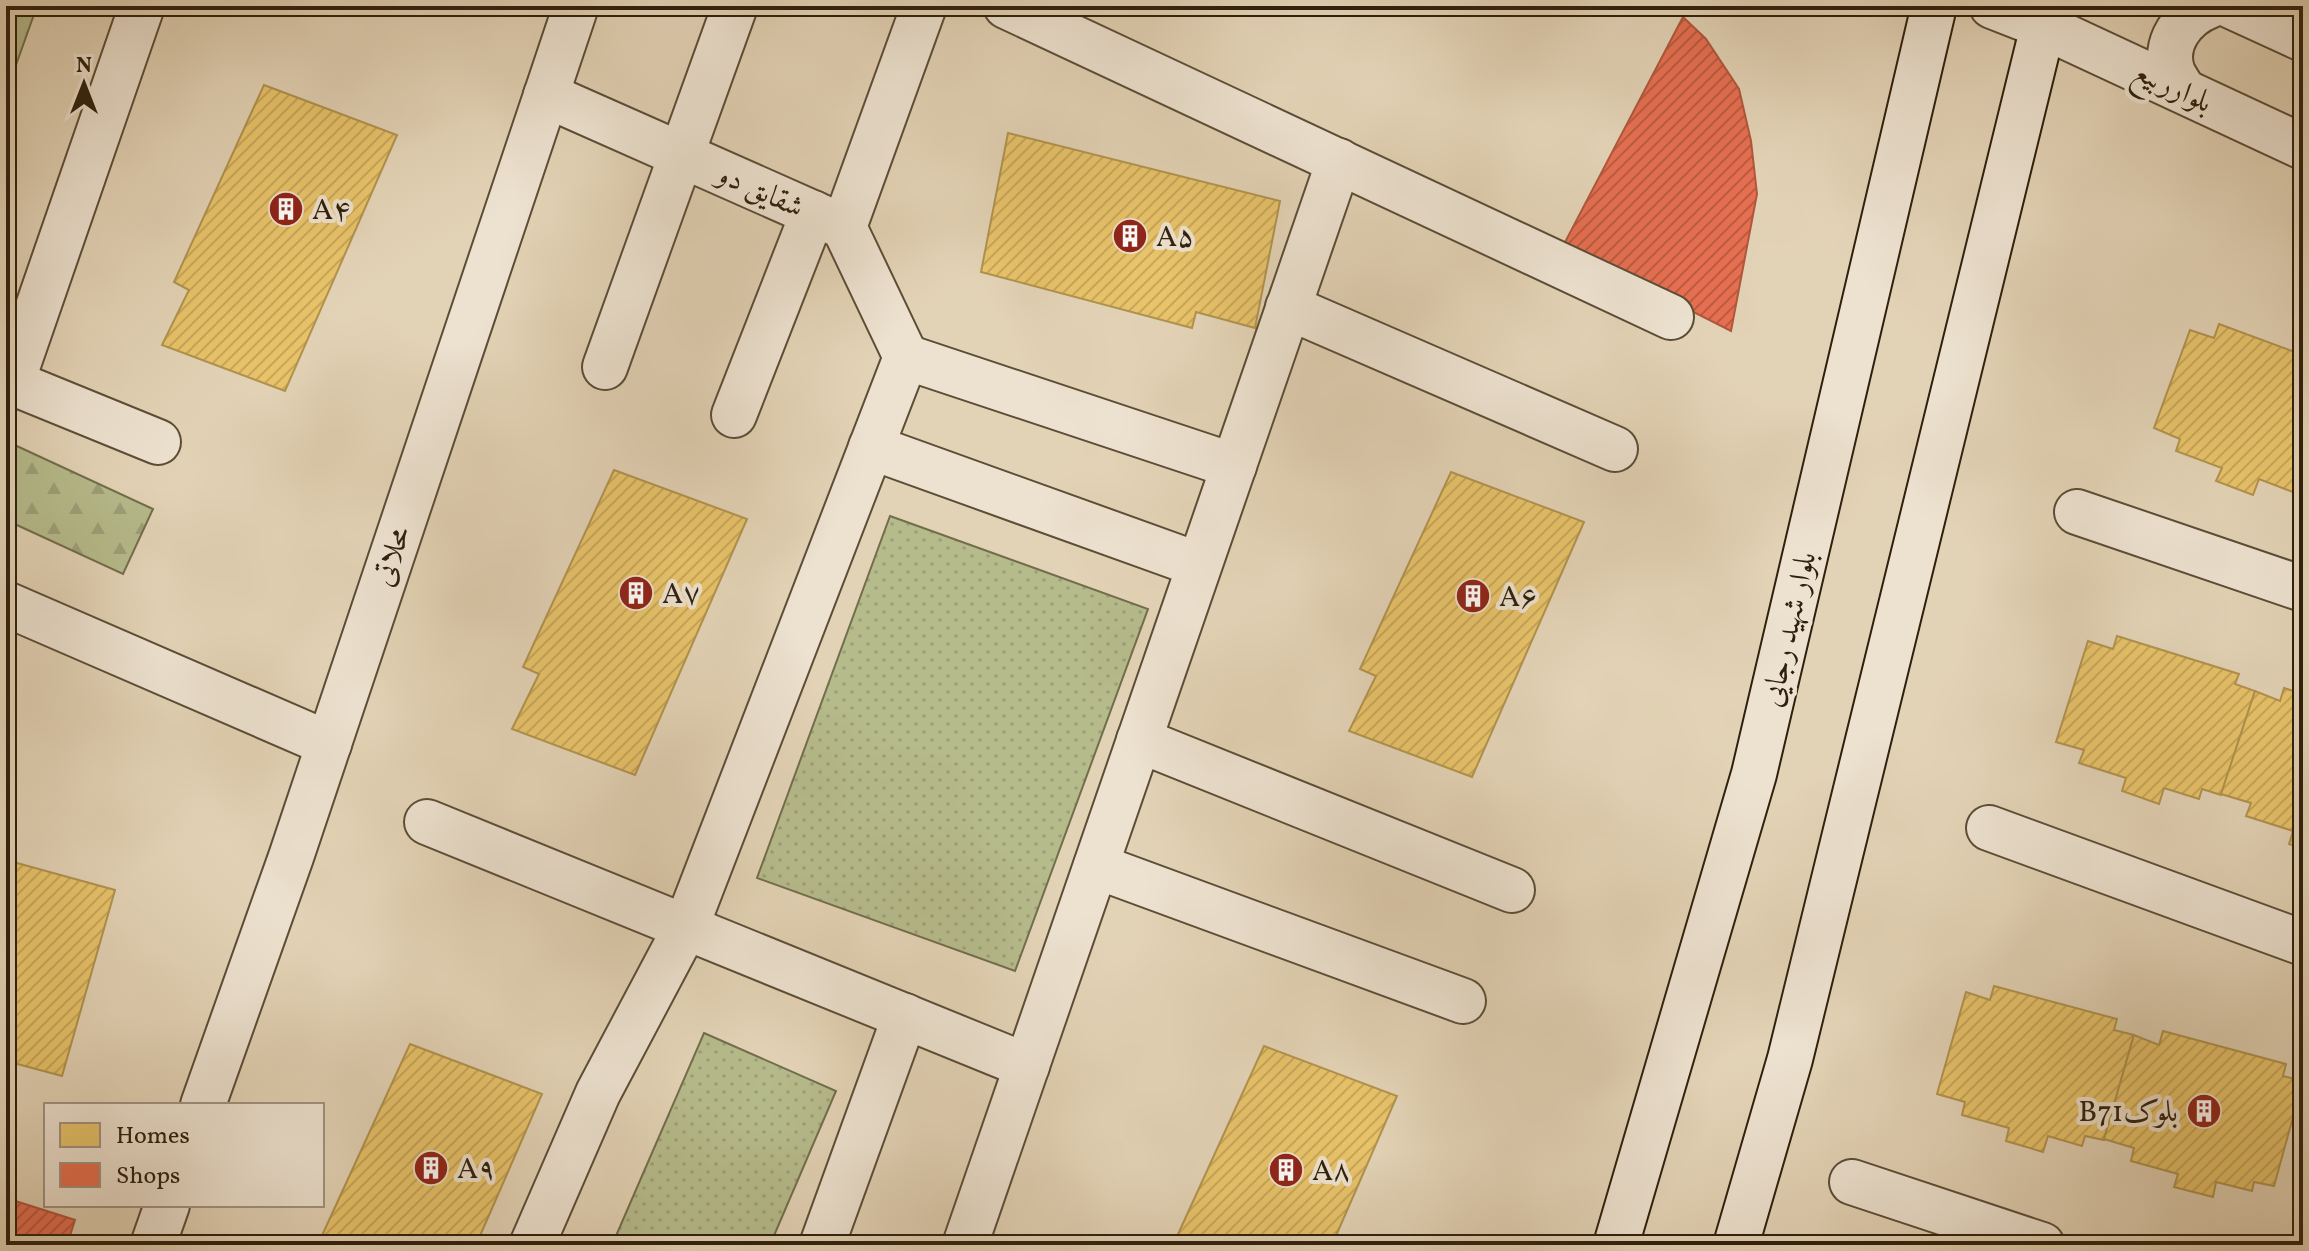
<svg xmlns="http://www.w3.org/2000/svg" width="2309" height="1251" font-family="Vollkorn,Amiri,serif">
  <defs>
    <pattern id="grass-dots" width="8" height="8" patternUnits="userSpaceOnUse" patternTransform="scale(2)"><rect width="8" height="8" fill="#b6bb8c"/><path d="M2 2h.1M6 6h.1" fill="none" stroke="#9da078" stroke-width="1.8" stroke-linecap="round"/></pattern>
    <pattern id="forest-firs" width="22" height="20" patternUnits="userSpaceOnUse" patternTransform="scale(2)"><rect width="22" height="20" fill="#b6bb8c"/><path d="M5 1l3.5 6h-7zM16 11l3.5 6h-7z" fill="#9da078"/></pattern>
    <pattern id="homes-hatch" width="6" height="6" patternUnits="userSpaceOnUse" patternTransform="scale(2)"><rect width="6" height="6" fill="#e9c46a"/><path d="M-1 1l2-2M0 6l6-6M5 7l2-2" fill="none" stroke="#c8a85b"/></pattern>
    <pattern id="shops-hatch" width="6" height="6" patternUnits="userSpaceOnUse" patternTransform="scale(2)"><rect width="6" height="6" fill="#e76f51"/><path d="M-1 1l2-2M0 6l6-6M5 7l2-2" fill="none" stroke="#bc5b42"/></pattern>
  </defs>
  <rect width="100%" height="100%" fill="#e3d3b6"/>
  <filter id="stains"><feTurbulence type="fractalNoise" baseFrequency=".0025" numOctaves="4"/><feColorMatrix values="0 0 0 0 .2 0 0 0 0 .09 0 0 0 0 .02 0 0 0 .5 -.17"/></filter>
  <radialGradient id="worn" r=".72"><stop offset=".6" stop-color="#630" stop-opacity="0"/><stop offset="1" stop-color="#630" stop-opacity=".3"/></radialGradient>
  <!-- grass -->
  <g fill="url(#grass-dots)" stroke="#726e4c" stroke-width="2">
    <path d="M 890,516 L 1148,609 L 1015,971 L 757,878 Z"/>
    <path d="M 704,1033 L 836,1091 L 770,1245 L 612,1245 Z"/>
  </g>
  <!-- forest -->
  <g fill="url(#forest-firs)" stroke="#726e4c" stroke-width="2">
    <path d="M 6,6 L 37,6 L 6,93 Z"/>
    <path d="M 6,441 L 153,509 L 123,574 L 6,520 Z"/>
  </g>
  <!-- homes -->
  <g fill="url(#homes-hatch)" stroke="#b1934e" stroke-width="2">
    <path d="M 264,85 L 397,135 L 285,391 L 162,345 L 189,290 L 174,282 Z"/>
    <path d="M 1008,133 L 1280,201 L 1255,328 L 1196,312 L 1192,328 L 981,272 Z"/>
    <path d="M 2219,324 L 2303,355 L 2303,484 L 2297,482 L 2293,492 L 2259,479 L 2253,495 L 2216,481 L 2222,468 L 2176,451 L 2180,439 L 2154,428 L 2190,330 L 2214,338 Z"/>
    <path d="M 614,470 L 747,519 L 635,775 L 512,729 L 539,674 L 523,667 Z"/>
    <path d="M 1451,472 L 1584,522 L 1472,777 L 1349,731 L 1376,676 L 1360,669 Z"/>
    <path d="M 2117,636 L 2239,674 L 2235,684 L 2255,691 L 2221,795 L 2202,789 L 2199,799 L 2164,788 L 2159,804 L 2122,791 L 2126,778 L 2079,763 L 2084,750 L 2056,742 L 2088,641 L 2113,649 Z"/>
    <path d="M 2284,688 L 2303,694 L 2303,848 L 2289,844 L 2293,831 L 2246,816 L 2251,803 L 2221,794 L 2255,691 L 2280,701 Z"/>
    <path d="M 6,860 L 115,890 L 62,1076 L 6,1061 Z"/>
    <path d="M 1994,986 L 2117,1019 L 2114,1030 L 2134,1035 L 2104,1140 L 2085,1136 L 2082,1146 L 2048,1136 L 2043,1152 L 2006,1141 L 2009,1128 L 1962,1115 L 1965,1102 L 1937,1094 L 1966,992 L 1990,1000 Z"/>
    <path d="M 2163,1031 L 2286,1064 L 2283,1076 L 2303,1081 L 2274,1186 L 2254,1182 L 2252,1191 L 2216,1182 L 2213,1197 L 2174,1187 L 2178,1174 L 2131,1161 L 2134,1148 L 2104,1139 L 2134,1035 L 2159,1045 Z"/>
    <path d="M 410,1044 L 542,1094 L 476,1245 L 327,1245 L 319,1242 Z"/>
    <path d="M 1264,1046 L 1397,1096 L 1332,1245 L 1177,1245 L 1174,1243 Z"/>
  </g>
  <!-- shops -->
  <g fill="url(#shops-hatch)" stroke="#b0573d" stroke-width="2">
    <path d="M 1683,17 L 1706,39 L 1739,89 L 1751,141 L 1757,194 L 1731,331 L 1563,246 Z"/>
    <path d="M 6,1198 L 75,1220 L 67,1245 L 6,1245 Z"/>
  </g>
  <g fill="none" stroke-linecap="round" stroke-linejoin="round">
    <!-- minor casing -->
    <g stroke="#5c4d37" stroke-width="48">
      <g id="minor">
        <path d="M 1006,6 L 1671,317"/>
        <path d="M 2231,6 L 2303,39"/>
        <path d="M 2043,26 L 2303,147"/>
        <path d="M 2183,90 C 2180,85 2176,79 2173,73 C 2162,44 2183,16 2209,6"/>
        <path d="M 546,95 L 844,227 L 906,357"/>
        <path d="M 844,227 L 924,6"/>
        <path d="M 1288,307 L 1615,449"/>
        <path d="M 906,357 L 1234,466"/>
        <path d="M 605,367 L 735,6"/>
        <path d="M 6,380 L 158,442"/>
        <path d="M 12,382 L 142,6"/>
        <path d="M 734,415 L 813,213"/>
        <path d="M 871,447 L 1199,565"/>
        <path d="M 2077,512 L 2303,589"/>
        <path d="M 6,604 L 329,744"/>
        <path d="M 1139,740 L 1512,890"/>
        <path d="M 427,822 L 1027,1066"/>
        <path d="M 1989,828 L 2303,943"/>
        <path d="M 1096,866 L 1463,1001"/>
        <path d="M 1852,1182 L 2042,1245"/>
        <path d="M 532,1245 L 598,1093 L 686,927 L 906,357"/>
        <path d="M 822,1245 L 905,1016"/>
        <path d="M 965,1245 L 1339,161"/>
      </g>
    </g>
    <!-- tertiary casing -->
    <g stroke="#5c4d37" stroke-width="48">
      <g id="tertiary">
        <path d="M 1992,6 L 2043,26"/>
        <path d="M 203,1105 L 291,857 L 576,6"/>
        <path d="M 153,1245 L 167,1205"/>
      </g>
    </g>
    <!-- secondary casing -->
    <g stroke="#2f200d" stroke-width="48">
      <g id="secondary">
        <path d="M 1616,1245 L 1754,774 L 1934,6"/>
        <path d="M 1736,1245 L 1790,1059 L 2048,6"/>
      </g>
    </g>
    <!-- minor -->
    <use href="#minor" stroke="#ede2d0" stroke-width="44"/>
    <!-- tertiary -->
    <use href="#tertiary" stroke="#ede2d0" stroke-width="44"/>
    <!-- secondary -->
    <use href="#secondary" stroke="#ede2d0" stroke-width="44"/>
  </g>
  <!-- icons -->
  <defs>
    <g id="building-disc" transform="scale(1.8)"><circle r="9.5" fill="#8f2418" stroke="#ede2d0"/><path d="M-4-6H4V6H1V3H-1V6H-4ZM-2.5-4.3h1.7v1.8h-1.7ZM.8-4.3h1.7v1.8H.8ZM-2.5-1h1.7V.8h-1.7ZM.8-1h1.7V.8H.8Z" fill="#fff"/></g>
  </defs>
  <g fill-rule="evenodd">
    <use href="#building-disc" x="286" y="209"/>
    <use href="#building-disc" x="1130" y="236"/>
    <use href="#building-disc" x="636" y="593"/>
    <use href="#building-disc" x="1473" y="596"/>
    <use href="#building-disc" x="2204" y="1111"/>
    <use href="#building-disc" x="431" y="1168"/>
    <use href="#building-disc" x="1286" y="1170"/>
  </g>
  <g text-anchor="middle" stroke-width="8" stroke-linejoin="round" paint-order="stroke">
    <!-- street labels -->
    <g font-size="30" fill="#2f200d" stroke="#ede2d0">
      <text transform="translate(2173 86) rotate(25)" y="10">بلوارربیع</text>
      <text transform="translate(761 190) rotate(24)" y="10">شقایق دو</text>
      <text transform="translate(391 556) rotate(-71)" y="10">محلاتی</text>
      <text transform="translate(1788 629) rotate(-77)" y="10">بلوار شهید رجایی</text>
    </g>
    <!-- poi labels -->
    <g font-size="30" fill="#2f200d" stroke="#ede2d0" text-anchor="start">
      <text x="312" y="219">A۴</text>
      <text x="1156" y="246">A۵</text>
      <text x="662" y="603">A۷</text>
      <text x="1499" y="606">A۶</text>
      <text x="2178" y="1121" text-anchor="end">B71بلوک</text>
      <text x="457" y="1178">A۹</text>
      <text x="1312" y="1180">A۸</text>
    </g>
  </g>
  <!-- margin -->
  <rect width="2309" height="1251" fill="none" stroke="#e3d3b6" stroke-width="32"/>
  <rect x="8" y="8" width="2293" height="1235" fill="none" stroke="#2f200d" stroke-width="4"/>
  <rect x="16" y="16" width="2277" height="1219" fill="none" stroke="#2f200d" stroke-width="2"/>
  <!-- legend -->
  <rect x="44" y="1103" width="280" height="104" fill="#ede2d0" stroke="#a19482" stroke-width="2"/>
  <rect x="60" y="1123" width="40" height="24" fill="#e9c46a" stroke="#a19482" stroke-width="2"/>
  <text x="116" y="1143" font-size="24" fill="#2f200d">Homes</text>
  <rect x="60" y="1163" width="40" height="24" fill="#e76f51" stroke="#a19482" stroke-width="2"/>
  <text x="116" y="1183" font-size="24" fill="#2f200d">Shops</text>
  <!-- north arrow -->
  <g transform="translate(84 84)" stroke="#ede2d0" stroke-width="6" paint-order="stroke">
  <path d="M0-6L14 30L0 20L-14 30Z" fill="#2f200d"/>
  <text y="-12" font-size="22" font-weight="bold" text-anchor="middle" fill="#2f200d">N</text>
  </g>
  <rect width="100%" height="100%" filter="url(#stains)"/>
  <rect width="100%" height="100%" fill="url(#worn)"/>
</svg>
